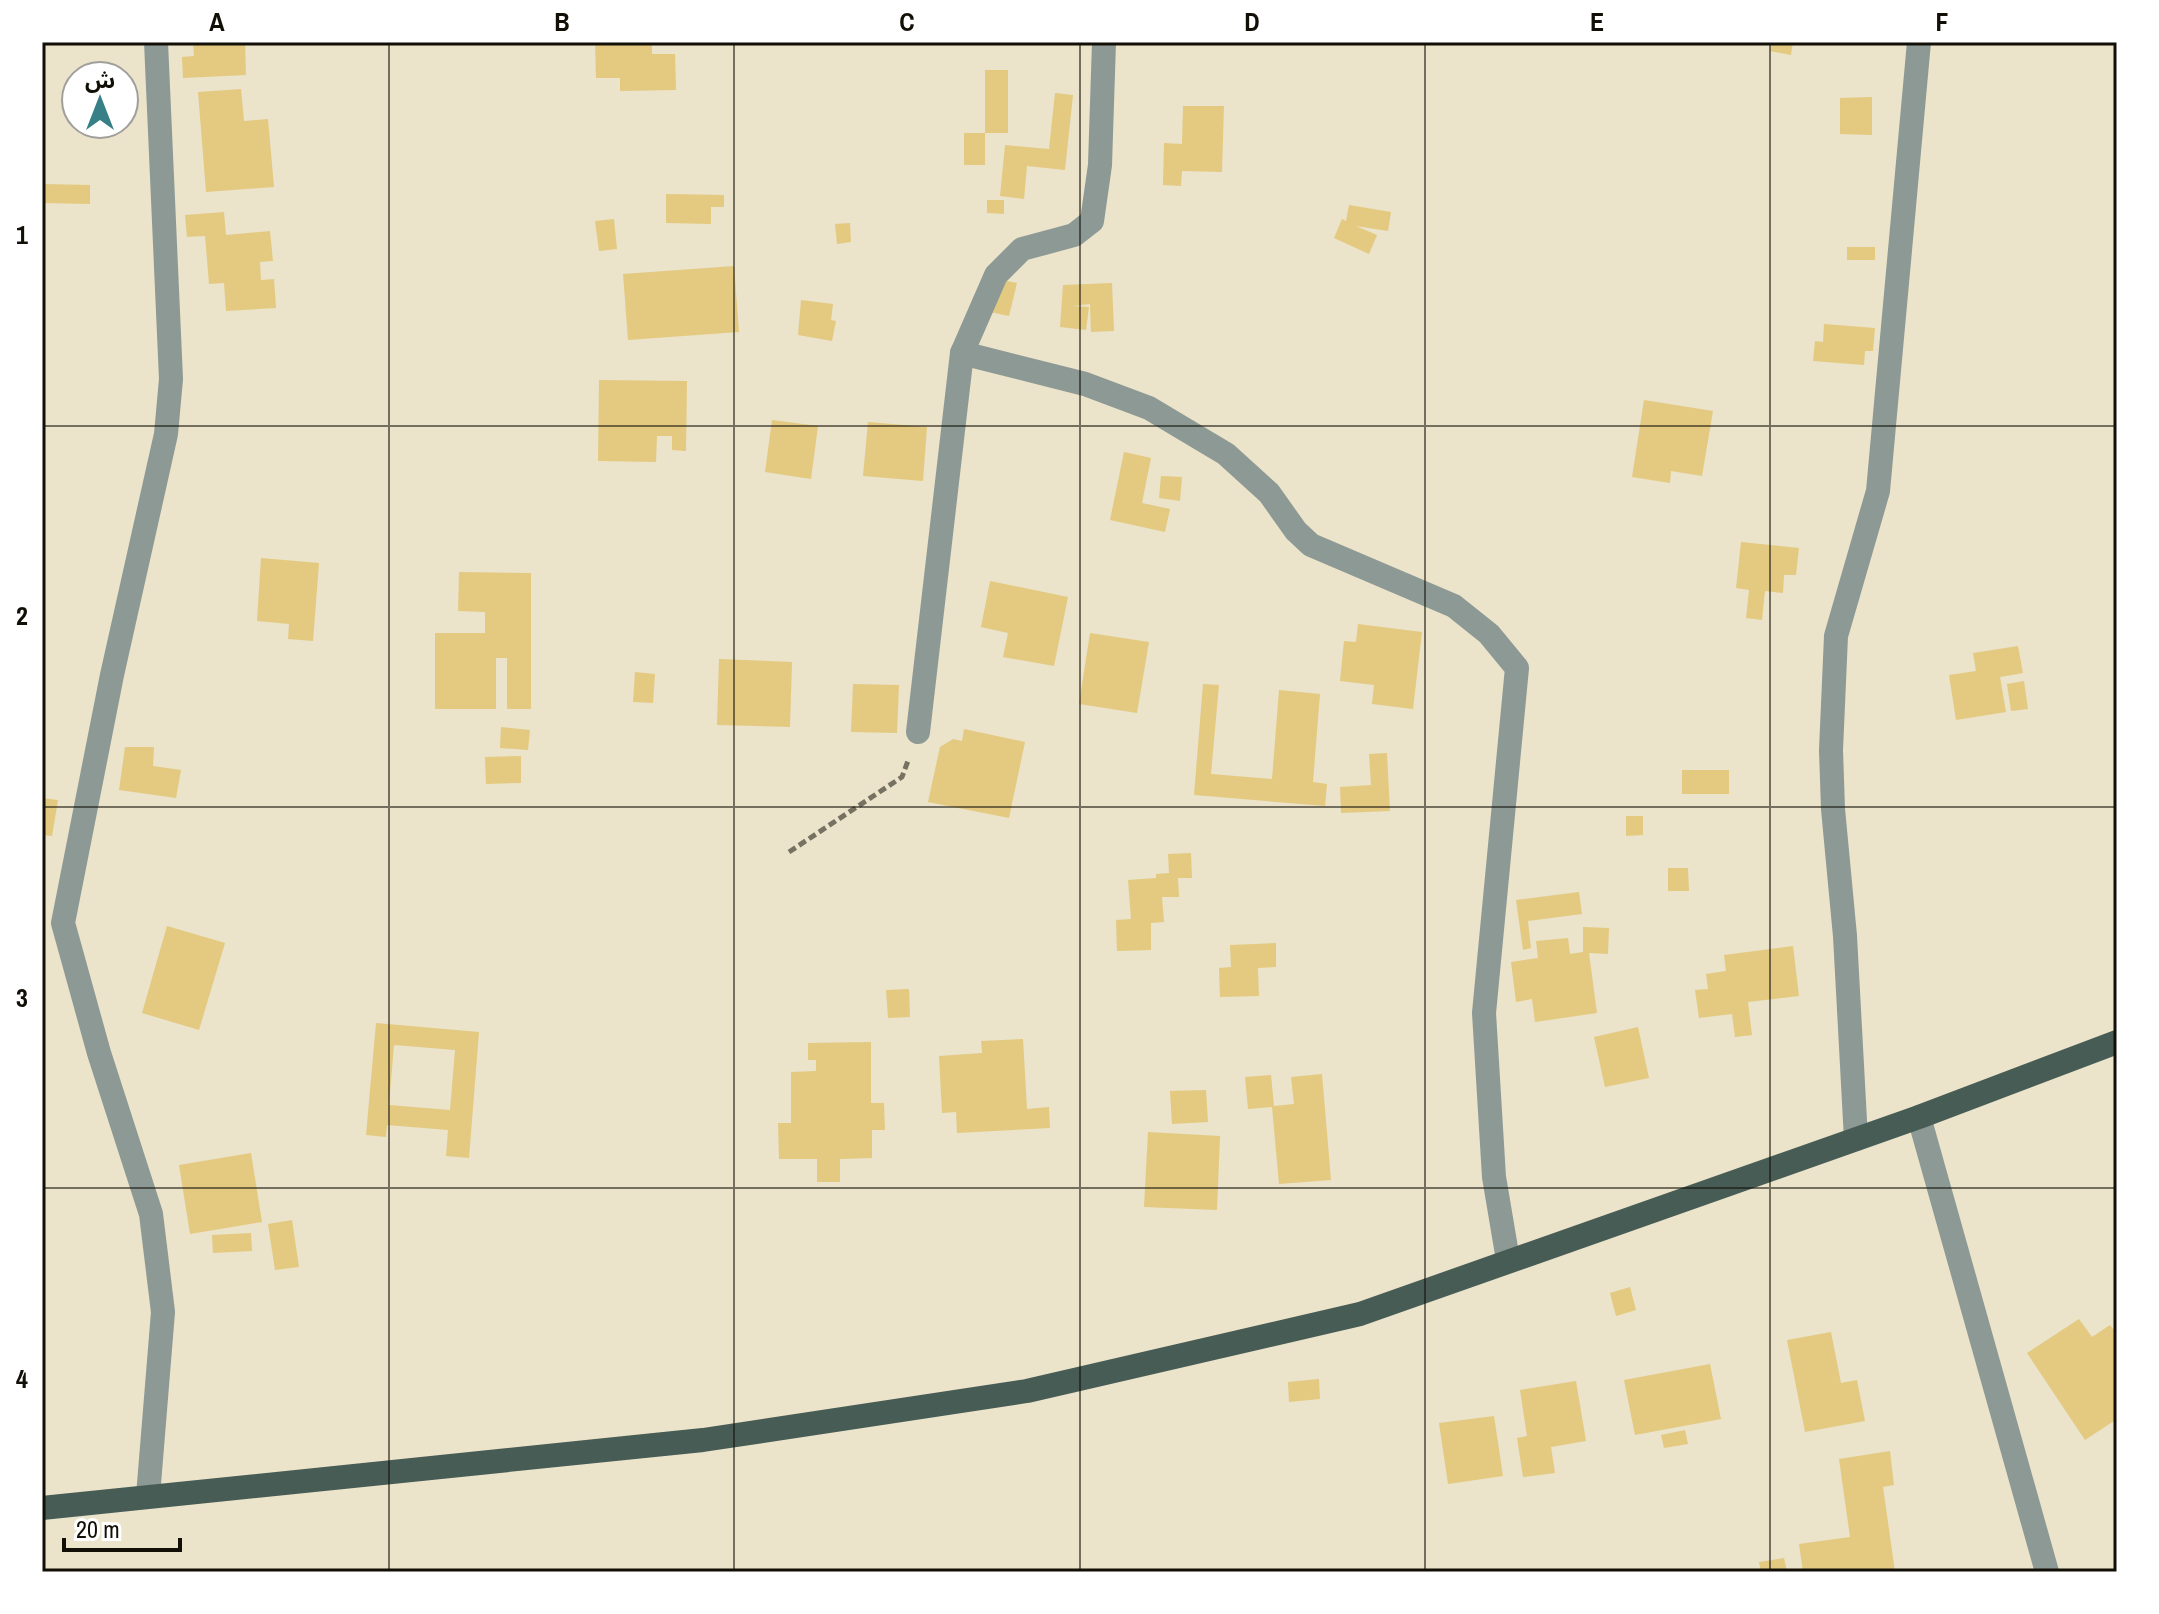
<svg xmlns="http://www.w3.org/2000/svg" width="2159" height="1614" font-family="'Archivo Narrow','Noto Sans Arabic',sans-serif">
  <rect width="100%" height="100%" fill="#ebe3ca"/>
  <!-- building -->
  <g fill="#e3ca80" fill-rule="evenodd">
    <path d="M 193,42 L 245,42 L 246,75 L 183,78 L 182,57 L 194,56 Z"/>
    <path d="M 595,42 L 652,42 L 652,54 L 675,54 L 676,90 L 620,91 L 620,78 L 596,78 Z"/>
    <path d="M 1772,42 L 1793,42 L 1791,55 L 1770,51 Z"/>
    <rect x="985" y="70" width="23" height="63"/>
    <path d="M 241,89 L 244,121 L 268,119 L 274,187 L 206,192 L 198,92 Z"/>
    <path d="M 1055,93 L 1073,95 L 1065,170 L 1027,166 L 1024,199 L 1000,196 L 1005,145 L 1049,149 Z"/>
    <path d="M 1872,97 L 1872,135 L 1840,134 L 1840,98 Z"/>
    <path d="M 1183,106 L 1224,106 L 1222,172 L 1182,171 L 1181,186 L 1163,185 L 1164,143 L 1182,144 Z"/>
    <rect x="964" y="133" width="21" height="32"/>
    <path d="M 42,184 L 90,185 L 90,204 L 42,203 Z"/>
    <path d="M 666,194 L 724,195 L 724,207 L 711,207 L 711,224 L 666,223 Z"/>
    <path d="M 987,200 L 1004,200 L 1004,214 L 987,213 Z"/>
    <path d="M 1349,205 L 1391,212 L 1388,231 L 1356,226 L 1377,235 L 1369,254 L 1334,238 L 1342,219 L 1346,221 Z"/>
    <path d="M 224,212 L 226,235 L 270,231 L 273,261 L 260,262 L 261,280 L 274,279 L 276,308 L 226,311 L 224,283 L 209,284 L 205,236 L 187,237 L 185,215 Z"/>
    <path d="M 614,219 L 617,249 L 599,251 L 595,221 Z"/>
    <path d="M 850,223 L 851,242 L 837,244 L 835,224 Z"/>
    <rect x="1847" y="247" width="28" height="13"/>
    <path d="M 734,266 L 739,332 L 628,340 L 623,274 Z"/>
    <path d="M 997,279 L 1017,283 L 1009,316 L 990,312 Z"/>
    <path d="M 1112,283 L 1114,331 L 1091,332 L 1090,304 L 1073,306 L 1089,307 L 1086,330 L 1060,327 L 1063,285 Z"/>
    <path d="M 801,300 L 833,304 L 831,320 L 836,321 L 832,341 L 798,335 Z"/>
    <path d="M 1824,324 L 1875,328 L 1873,351 L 1865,351 L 1864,365 L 1813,361 L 1815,341 L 1823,342 Z"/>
    <path d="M 599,380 L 687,381 L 686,451 L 672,450 L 672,436 L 657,436 L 656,462 L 598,461 Z"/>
    <path d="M 1644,400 L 1713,411 L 1702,476 L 1671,471 L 1670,483 L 1632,477 Z"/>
    <path d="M 772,420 L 818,426 L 811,479 L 765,472 Z"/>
    <path d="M 868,422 L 927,427 L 923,481 L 863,476 Z"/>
    <path d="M 1124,452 L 1151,458 L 1142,503 L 1170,509 L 1165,532 L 1110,520 Z"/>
    <path d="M 1161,476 L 1182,477 L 1180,501 L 1159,498 Z"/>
    <path d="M 1741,542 L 1799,548 L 1796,575 L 1784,575 L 1783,593 L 1765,591 L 1762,620 L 1746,618 L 1749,590 L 1736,588 Z"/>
    <path d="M 261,558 L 319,563 L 313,641 L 288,639 L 289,624 L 257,621 Z"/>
    <path d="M 459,572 L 531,573 L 531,709 L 507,709 L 507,658 L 496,658 L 496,709 L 435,709 L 435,633 L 485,633 L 485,612 L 458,611 Z"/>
    <path d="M 990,581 L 1068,597 L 1054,666 L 1003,657 L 1008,633 L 981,627 Z"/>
    <path d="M 1358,624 L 1422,632 L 1413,709 L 1372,704 L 1374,685 L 1340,681 L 1344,641 L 1356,642 Z"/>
    <path d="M 1090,633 L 1149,642 L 1137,713 L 1079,704 Z"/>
    <path d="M 2018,646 L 2023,673 L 2000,677 L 2006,712 L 1956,720 L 1949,675 L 1976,671 L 1973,653 Z"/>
    <path d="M 719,659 L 792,662 L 790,727 L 717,725 Z"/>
    <path d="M 635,672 L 655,674 L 653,703 L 633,702 Z"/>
    <path d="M 2024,681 L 2028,709 L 2011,711 L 2007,684 Z"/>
    <path d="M 853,684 L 899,685 L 897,733 L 851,732 Z"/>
    <path d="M 1203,684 L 1219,685 L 1211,774 L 1272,779 L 1279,690 L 1320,694 L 1313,782 L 1327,784 L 1325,806 L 1194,795 Z"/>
    <path d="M 501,727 L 530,730 L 528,750 L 500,748 Z"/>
    <path d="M 964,729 L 1025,742 L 1009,818 L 928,802 L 940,747 L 953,739 L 962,741 Z"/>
    <path d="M 125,747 L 154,747 L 153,766 L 181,770 L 176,798 L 119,790 Z"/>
    <path d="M 1387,753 L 1390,811 L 1341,813 L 1340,787 L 1371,785 L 1369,754 Z"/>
    <path d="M 521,756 L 521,783 L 486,784 L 485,757 Z"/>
    <rect x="1682" y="770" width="47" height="24"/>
    <path d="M 42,798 L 58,800 L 52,836 L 42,835 Z"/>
    <path d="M 1626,816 L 1643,816 L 1643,835 L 1626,836 Z"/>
    <path d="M 1191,853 L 1192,878 L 1178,878 L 1179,897 L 1162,897 L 1164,922 L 1151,923 L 1151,950 L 1117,951 L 1116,920 L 1131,919 L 1128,880 L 1156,878 L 1156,874 L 1169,873 L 1168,854 Z"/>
    <path d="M 1668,868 L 1688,868 L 1689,891 L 1668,891 Z"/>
    <path d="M 1579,892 L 1582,914 L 1528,921 L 1531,948 L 1523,950 L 1516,900 Z"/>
    <path d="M 167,926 L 225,943 L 199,1030 L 142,1013 Z"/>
    <path d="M 1583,927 L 1609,928 L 1608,954 L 1589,953 L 1597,1013 L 1535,1022 L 1532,999 L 1516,1002 L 1511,962 L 1538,958 L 1536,941 L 1568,938 L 1570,954 L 1583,952 Z"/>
    <path d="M 1276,943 L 1276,967 L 1258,968 L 1259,996 L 1220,997 L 1219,968 L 1231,967 L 1230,945 Z"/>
    <path d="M 1793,946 L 1799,996 L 1748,1002 L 1752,1035 L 1735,1037 L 1732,1014 L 1699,1018 L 1695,990 L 1708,989 L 1706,974 L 1726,971 L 1724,955 Z"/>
    <path d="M 909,989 L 910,1017 L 888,1018 L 886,990 Z"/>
    <path d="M 376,1023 L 479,1032 L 469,1158 L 446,1156 L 448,1130 L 387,1125 L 386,1137 L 366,1135 ZM 394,1045 L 455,1050 L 450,1110 L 389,1105 Z"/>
    <path d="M 1638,1027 L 1649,1078 L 1605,1087 L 1594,1037 Z"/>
    <path d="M 1023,1039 L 1027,1109 L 1049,1107 L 1050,1128 L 957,1133 L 956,1112 L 942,1113 L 939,1056 L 982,1053 L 981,1041 Z"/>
    <path d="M 871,1042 L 871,1103 L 884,1103 L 885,1130 L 872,1130 L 872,1158 L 840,1159 L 840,1182 L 817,1182 L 817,1159 L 779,1159 L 778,1123 L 791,1123 L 791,1072 L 816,1071 L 816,1060 L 808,1060 L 808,1043 Z"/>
    <path d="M 1322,1074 L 1331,1180 L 1279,1184 L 1272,1107 L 1248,1109 L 1245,1077 L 1271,1075 L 1274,1106 L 1294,1104 L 1291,1077 Z"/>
    <path d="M 1206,1090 L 1208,1122 L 1172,1124 L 1170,1091 Z"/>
    <path d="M 1148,1132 L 1220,1136 L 1217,1210 L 1144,1207 Z"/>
    <path d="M 251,1153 L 262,1222 L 190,1234 L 179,1165 Z"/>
    <path d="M 292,1220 L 299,1267 L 275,1270 L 268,1224 Z"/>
    <path d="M 251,1233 L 252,1251 L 213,1253 L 212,1235 Z"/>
    <path d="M 1630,1287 L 1636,1310 L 1616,1316 L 1610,1293 Z"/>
    <path d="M 2079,1319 L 2092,1337 L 2110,1325 L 2117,1334 L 2117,1419 L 2085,1440 L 2027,1353 Z"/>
    <path d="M 1831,1332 L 1841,1383 L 1857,1380 L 1865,1421 L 1805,1432 L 1787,1340 Z"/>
    <path d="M 1710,1364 L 1721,1419 L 1635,1435 L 1624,1380 Z"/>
    <path d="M 1319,1379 L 1320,1399 L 1289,1402 L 1288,1382 Z"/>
    <path d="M 1576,1381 L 1586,1441 L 1551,1447 L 1555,1473 L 1523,1477 L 1517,1438 L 1527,1436 L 1520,1390 Z"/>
    <path d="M 1494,1416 L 1503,1476 L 1448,1484 L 1439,1423 Z"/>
    <path d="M 1685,1430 L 1688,1444 L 1664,1448 L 1661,1435 Z"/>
    <path d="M 1890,1451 L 1894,1485 L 1883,1487 L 1895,1572 L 1803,1572 L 1799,1544 L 1850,1537 L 1839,1459 Z"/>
    <path d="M 1784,1558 L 1787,1572 L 1761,1572 L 1759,1562 Z"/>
  </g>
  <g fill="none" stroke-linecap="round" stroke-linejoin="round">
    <!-- path -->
    <path stroke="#777161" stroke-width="5" stroke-dasharray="8 4" stroke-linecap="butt" d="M 789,852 L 902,777 L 909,758"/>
    <!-- minor -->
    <g stroke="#8d9995" stroke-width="24">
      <path d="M 962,353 L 1085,384 L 1149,408 L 1226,454 L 1269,493 L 1296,531 L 1311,545 L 1454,606 L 1489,634 L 1517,668 L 1484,1013 L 1494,1177 L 1508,1260"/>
      <path d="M 918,732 L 962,353 L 996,275 L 1022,249 L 1074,235 L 1092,221 L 1100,165 L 1104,42"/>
      <path d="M 1919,1117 L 2047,1572"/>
      <path d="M 1856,1139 L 1845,936 L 1833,809 L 1831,750 L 1836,636 L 1878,491 L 1919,42"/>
      <path d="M 148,1496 L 163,1312 L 151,1214 L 99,1053 L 63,923 L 112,675 L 166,434 L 171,379 L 156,42"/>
    </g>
    <!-- major -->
    <path stroke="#475c55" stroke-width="24" d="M 42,1508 L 703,1440 L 1027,1391 L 1360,1314 L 1919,1117 L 2117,1042"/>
  </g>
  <!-- grid -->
  <path fill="none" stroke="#120f07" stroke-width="2" stroke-opacity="0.55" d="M 389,42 L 389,1572M 734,42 L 734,1572M 1080,42 L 1080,1572M 1425,42 L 1425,1572M 1770,42 L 1770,1572M 42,426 L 2117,426M 42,807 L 2117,807M 42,1188 L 2117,1188"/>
  <!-- border -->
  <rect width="2159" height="1614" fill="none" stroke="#ffffff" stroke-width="88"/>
  <!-- north arrow -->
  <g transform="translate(100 100)"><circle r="38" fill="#ffffff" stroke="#a09f9c" stroke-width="2"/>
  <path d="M0-6L14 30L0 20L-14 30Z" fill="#388088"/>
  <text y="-12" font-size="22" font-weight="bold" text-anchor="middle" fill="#120f07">ش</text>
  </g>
  <!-- scale -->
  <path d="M64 1538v12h116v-12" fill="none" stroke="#120f07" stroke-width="4"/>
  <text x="76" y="1538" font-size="24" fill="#120f07" stroke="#ffffff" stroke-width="6" paint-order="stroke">20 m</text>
  <rect x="44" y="44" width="2071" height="1526" fill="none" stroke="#120f07" stroke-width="3"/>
  <g font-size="26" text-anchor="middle" font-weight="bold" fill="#120f07">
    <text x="217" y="31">A</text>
    <text x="562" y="31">B</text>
    <text x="907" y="31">C</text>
    <text x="1252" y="31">D</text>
    <text x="1597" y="31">E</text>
    <text x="1942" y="31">F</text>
    <text x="22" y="244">1</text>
    <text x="22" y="625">2</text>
    <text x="22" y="1007">3</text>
    <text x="22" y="1388">4</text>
  </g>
</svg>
